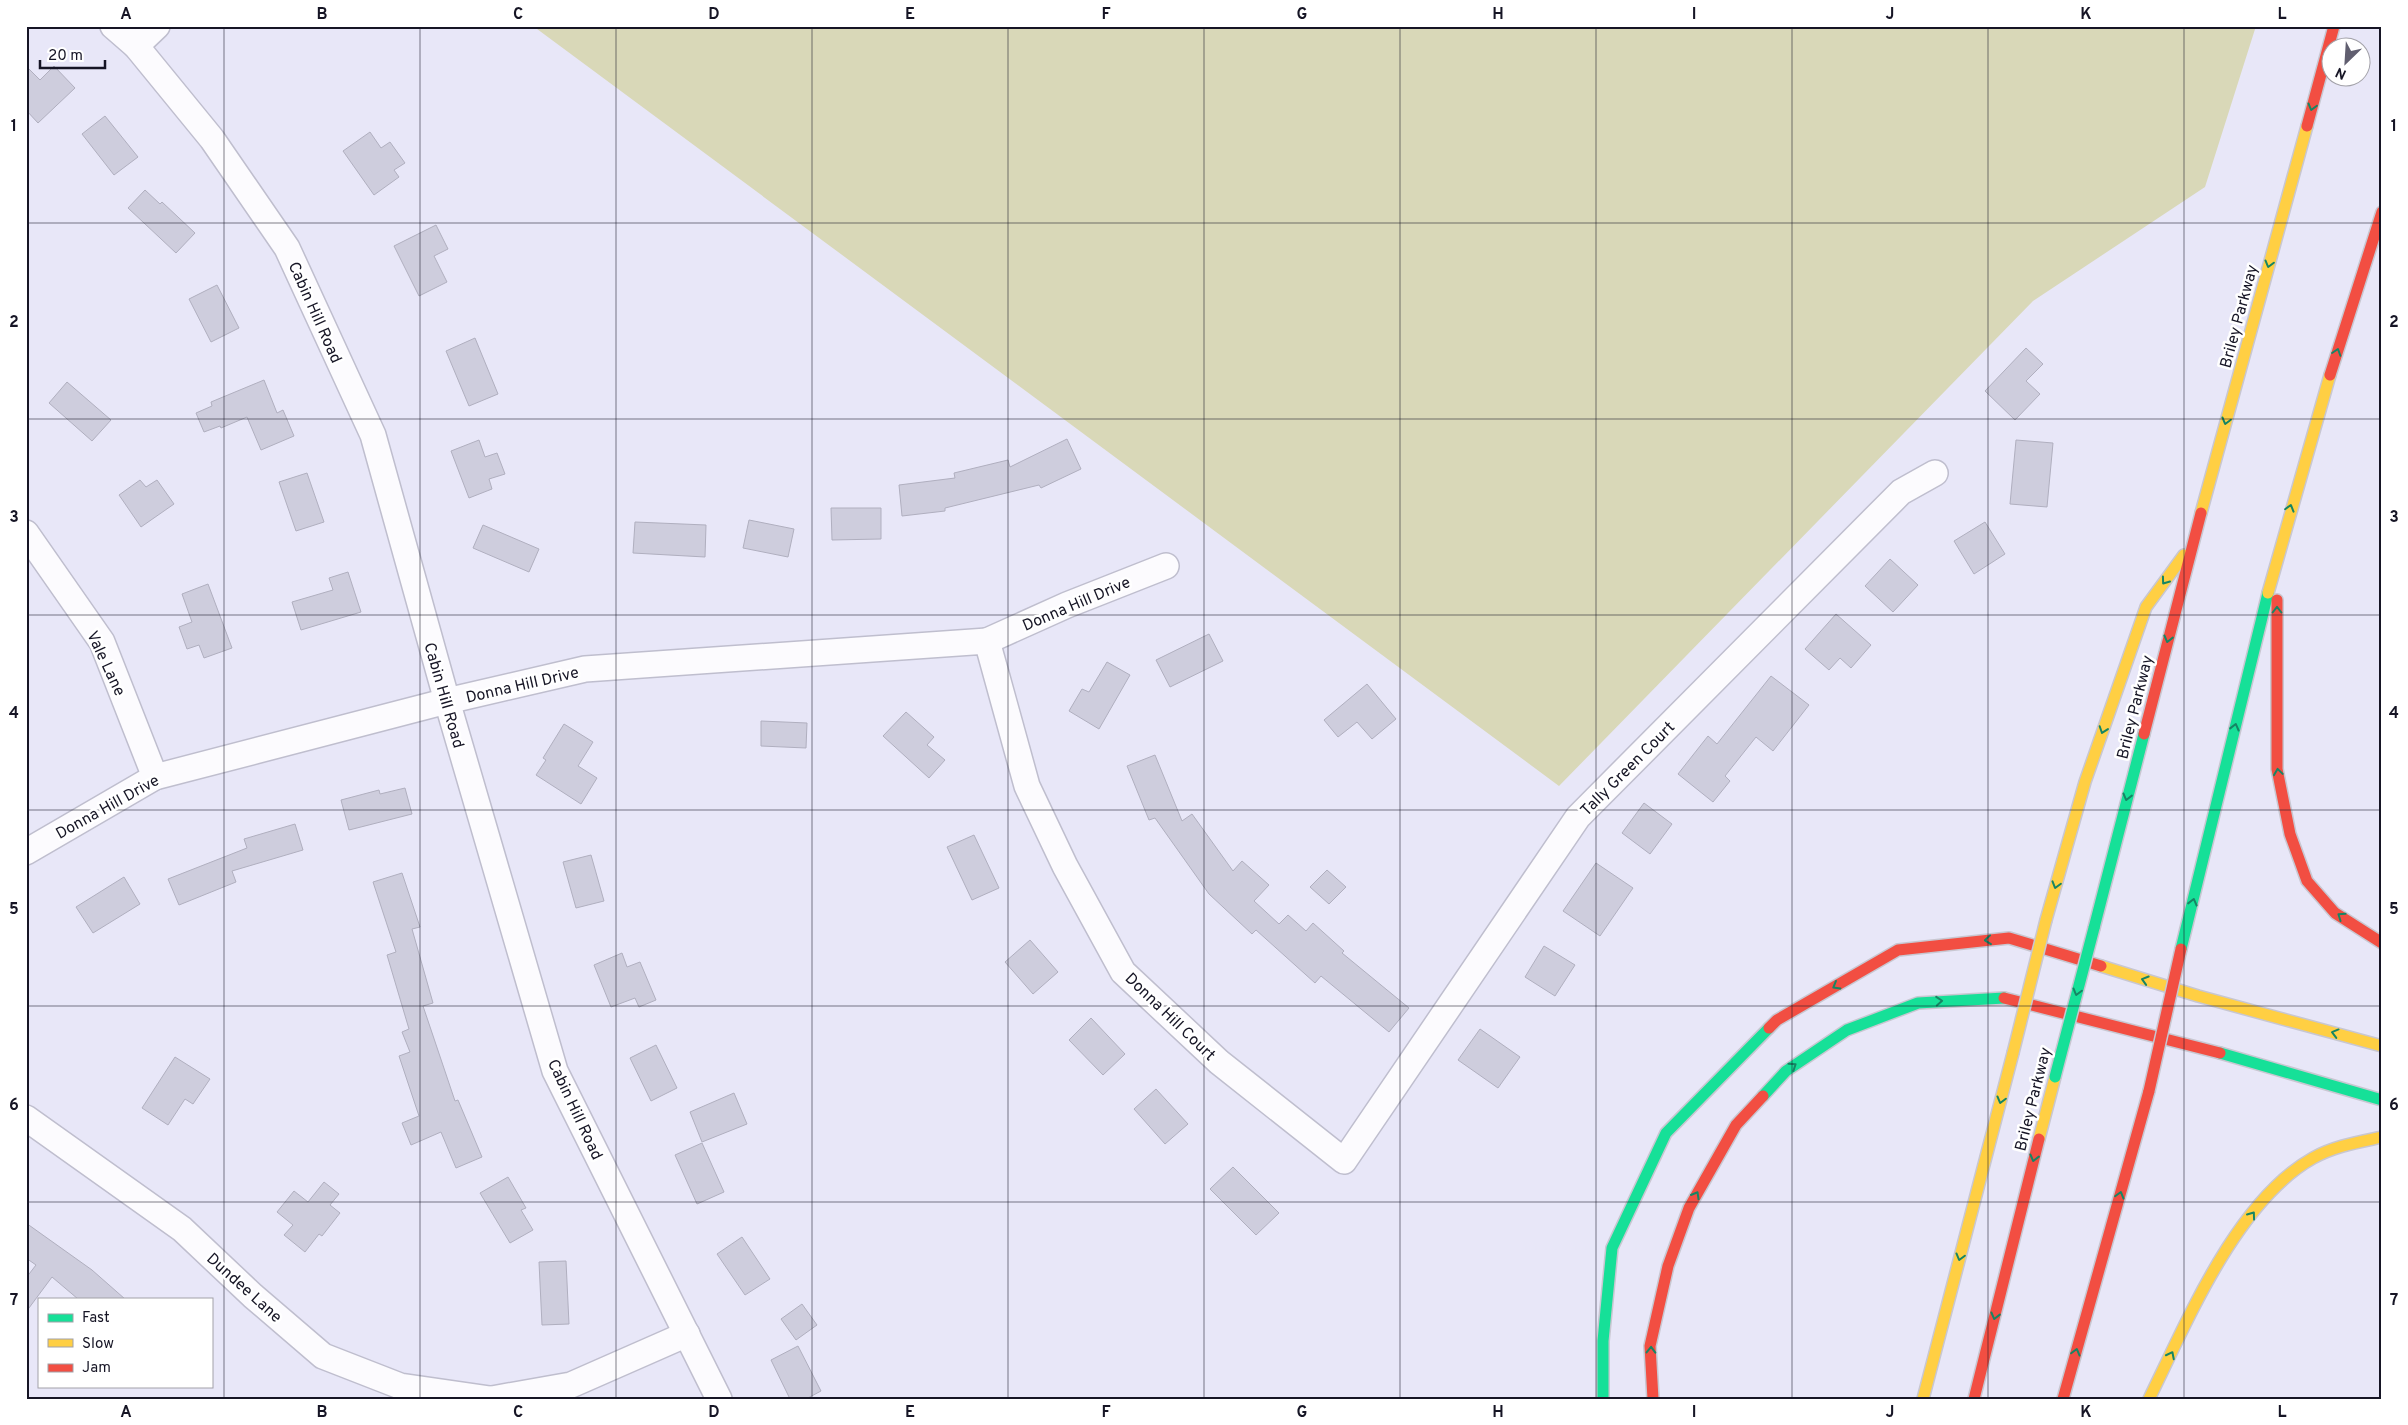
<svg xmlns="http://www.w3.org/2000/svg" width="2408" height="1425" font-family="Overpass,sans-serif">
  <rect width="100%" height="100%" fill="#e8e7f8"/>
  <!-- green -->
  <path fill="#d9d8b8" d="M 533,26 L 2256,26 L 2205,187 L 2033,301 L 1559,786 Z"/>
  <!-- building -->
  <g fill="#cecddd" stroke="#b0afbf">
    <path d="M 26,66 L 40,80 L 54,66 L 75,88 L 38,123 L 26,110 Z"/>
    <path d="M 105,116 L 138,157 L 114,175 L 82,134 Z"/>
    <path d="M 370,132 L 381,148 L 390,142 L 405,163 L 394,170 L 399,177 L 374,195 L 343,151 Z"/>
    <path d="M 145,190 L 160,204 L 162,202 L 195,233 L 176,253 L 128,208 Z"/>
    <path d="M 436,225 L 448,249 L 434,256 L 447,282 L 419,296 L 394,246 Z"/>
    <path d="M 217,285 L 239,328 L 211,342 L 189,299 Z"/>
    <path d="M 475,338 L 498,394 L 469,406 L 446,351 Z"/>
    <path d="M 2026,348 L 2043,364 L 2026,381 L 2040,394 L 2015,420 L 1985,391 Z"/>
    <path d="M 264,380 L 277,413 L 283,410 L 294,436 L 261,450 L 247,417 L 221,428 L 220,426 L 204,432 L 196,413 L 212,406 L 211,402 Z"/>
    <path d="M 67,382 L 111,420 L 92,441 L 49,403 Z"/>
    <path d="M 1067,439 L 1081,469 L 1041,488 L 1039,485 L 945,508 L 945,511 L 902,516 L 899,485 L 955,478 L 954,473 L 1008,460 L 1010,467 Z"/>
    <path d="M 479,440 L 485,457 L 497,453 L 505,474 L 489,479 L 492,489 L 469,498 L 451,451 Z"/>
    <path d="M 2016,440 L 2053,443 L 2047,507 L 2010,504 Z"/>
    <path d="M 307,473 L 324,522 L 296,531 L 279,482 Z"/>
    <path d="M 140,480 L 146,487 L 157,480 L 174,504 L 141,527 L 119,495 Z"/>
    <path d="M 831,508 L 881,508 L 881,539 L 832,540 Z"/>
    <path d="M 749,520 L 794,529 L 788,557 L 743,548 Z"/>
    <path d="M 635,522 L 706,525 L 705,557 L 633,553 Z"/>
    <path d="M 1985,522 L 2005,554 L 1974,574 L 1954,541 Z"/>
    <path d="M 483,525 L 539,549 L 529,572 L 473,548 Z"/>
    <path d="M 1890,559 L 1918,585 L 1893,612 L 1865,586 Z"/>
    <path d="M 348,572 L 361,612 L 301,630 L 292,602 L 333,590 L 329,578 Z"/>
    <path d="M 208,584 L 232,648 L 204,658 L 199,645 L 187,649 L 179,627 L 192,622 L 182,594 Z"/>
    <path d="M 1836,614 L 1871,645 L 1851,668 L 1840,658 L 1829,670 L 1805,649 Z"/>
    <path d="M 1209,634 L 1223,661 L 1170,687 L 1156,660 Z"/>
    <path d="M 1107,662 L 1130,675 L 1099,729 L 1069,711 L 1082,689 L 1089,692 Z"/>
    <path d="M 1771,676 L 1809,705 L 1773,751 L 1756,737 L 1725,776 L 1730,781 L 1713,802 L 1678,774 L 1708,736 L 1717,744 Z"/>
    <path d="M 1367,684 L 1396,719 L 1372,739 L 1357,722 L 1338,737 L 1324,720 Z"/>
    <path d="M 906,712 L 934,737 L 927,745 L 945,760 L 929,778 L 883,736 Z"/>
    <path d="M 761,721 L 807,723 L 806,748 L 761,746 Z"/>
    <path d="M 564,724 L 593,742 L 578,766 L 597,778 L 581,804 L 536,775 L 546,760 L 543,758 Z"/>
    <path d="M 1155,755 L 1182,821 L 1192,814 L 1233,871 L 1242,861 L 1269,885 L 1254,901 L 1279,924 L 1288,915 L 1306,931 L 1313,923 L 1344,951 L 1342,953 L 1409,1008 L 1389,1032 L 1321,976 L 1315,983 L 1256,930 L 1252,934 L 1209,894 L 1155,818 L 1149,820 L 1127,766 Z"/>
    <path d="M 405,788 L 412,814 L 349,830 L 341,800 L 379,790 L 380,794 Z"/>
    <path d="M 1644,803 L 1672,824 L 1650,854 L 1622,833 Z"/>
    <path d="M 295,824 L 303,850 L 232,871 L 236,882 L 179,905 L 168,879 L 247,848 L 244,839 Z"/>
    <path d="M 974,835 L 999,888 L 972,900 L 947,847 Z"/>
    <path d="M 591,855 L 604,901 L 576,908 L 563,862 Z"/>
    <path d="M 1596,863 L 1633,888 L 1600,936 L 1563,911 Z"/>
    <path d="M 1327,870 L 1346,887 L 1329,904 L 1310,887 Z"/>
    <path d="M 402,873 L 420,927 L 412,929 L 433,1003 L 423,1006 L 455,1101 L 458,1100 L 482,1157 L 456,1168 L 441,1132 L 411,1145 L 402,1123 L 419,1116 L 399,1056 L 410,1052 L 402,1032 L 409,1029 L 387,955 L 396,952 L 373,882 Z"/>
    <path d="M 124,877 L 140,904 L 93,933 L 76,907 Z"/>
    <path d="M 1030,940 L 1058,972 L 1033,994 L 1005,962 Z"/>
    <path d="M 1544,946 L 1575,965 L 1555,996 L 1525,977 Z"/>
    <path d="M 622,953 L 627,967 L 640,962 L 656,1000 L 639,1007 L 635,998 L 611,1007 L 594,965 Z"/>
    <path d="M 1091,1018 L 1125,1054 L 1103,1075 L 1069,1040 Z"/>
    <path d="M 1480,1029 L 1520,1057 L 1498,1088 L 1458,1060 Z"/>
    <path d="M 656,1045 L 677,1088 L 651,1101 L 630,1058 Z"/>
    <path d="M 175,1057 L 210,1079 L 193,1104 L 185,1099 L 168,1125 L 142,1108 Z"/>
    <path d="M 1156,1089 L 1188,1124 L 1165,1144 L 1134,1109 Z"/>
    <path d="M 734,1093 L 747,1124 L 702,1142 L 690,1112 Z"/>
    <path d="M 702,1143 L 724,1192 L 697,1204 L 675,1155 Z"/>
    <path d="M 1233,1167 L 1279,1213 L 1256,1235 L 1210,1189 Z"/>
    <path d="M 508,1177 L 526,1208 L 521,1210 L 533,1230 L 510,1243 L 480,1193 Z"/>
    <path d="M 324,1182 L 339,1194 L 330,1205 L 340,1213 L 322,1236 L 319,1234 L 305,1252 L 284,1235 L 293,1225 L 277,1212 L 294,1191 L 308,1202 Z"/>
    <path d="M 26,1223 L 92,1270 L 125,1299 L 78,1299 L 52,1277 L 26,1312 L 26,1278 L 36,1265 L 26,1258 Z"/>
    <path d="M 742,1237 L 770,1279 L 745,1295 L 717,1254 Z"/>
    <path d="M 566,1261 L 569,1324 L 542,1325 L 539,1262 Z"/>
    <path d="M 802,1304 L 817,1325 L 796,1340 L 781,1319 Z"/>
    <path d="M 798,1346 L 821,1391 L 806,1399 L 790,1399 L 771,1360 Z"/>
  </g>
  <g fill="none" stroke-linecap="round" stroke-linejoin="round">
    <!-- street casing -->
    <g stroke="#bfbece" stroke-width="28">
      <g id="street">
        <path d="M 113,26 L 136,46 L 212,139 L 287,248 L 373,435 L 447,701 L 555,1071 L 719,1399"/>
        <path d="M 136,46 L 157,26"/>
        <path d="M 26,533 L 102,642 L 155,777"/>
        <path d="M 987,641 L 1067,605 L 1166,566"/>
        <path d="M 26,852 L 155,777 L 447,701 L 585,669 L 987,641 L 1027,786 L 1065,866 L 1123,972 L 1219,1062 L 1344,1161 L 1578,817 L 1901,492 L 1935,473"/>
        <path d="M 26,1118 L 182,1229 L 253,1296 L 323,1356 L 400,1386 L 490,1399"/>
        <path d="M 492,1399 L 571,1385 L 687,1334"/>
      </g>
    </g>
    <!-- fast casing -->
    <g stroke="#c8c7d1" stroke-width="14">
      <g id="fast">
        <path d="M 2094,928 L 2144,734"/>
        <path d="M 2181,949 L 2268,593"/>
        <path d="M 2220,1053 L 2382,1100"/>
        <path d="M 1763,1096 L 1786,1071 L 1847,1030 L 1918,1003 L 2004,998"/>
        <path d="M 1603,1399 L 1603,1341 L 1612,1248 L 1666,1133 L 1769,1028"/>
      </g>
    </g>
    <!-- slow casing -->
    <g stroke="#c8c7d1" stroke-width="14">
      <g id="slow">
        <path d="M 2201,513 L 2307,126"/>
        <path d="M 2268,593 L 2330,375"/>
        <path d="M 2046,920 L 2085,782 L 2146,607 L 2184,555"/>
        <path d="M 2101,966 L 2198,996 L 2382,1046"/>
        <path d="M 2039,1139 L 2055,1077"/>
        <path d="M 1923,1399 L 2013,1053"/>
        <path d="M 2149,1399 C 2187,1322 2236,1201 2313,1158 C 2334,1146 2359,1142 2382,1137"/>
      </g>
    </g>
    <!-- jam casing -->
    <g stroke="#c8c7d1" stroke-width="14">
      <g id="jam">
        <path d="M 2307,126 L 2334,26"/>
        <path d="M 2330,375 L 2382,212"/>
        <path d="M 2277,600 L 2277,769 L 2290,834 L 2307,881 L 2335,913 L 2382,943"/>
        <path d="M 2144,734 L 2201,513"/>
        <path d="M 2004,998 L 2220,1053"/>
        <path d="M 1769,1028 L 1777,1020 L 1898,950 L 2009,938 L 2101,966"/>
        <path d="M 1653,1399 L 1650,1346 L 1668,1266 L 1689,1208 L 1736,1125 L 1763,1096"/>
        <path d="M 1974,1399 L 2039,1139"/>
        <path d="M 2063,1399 L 2149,1091"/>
      </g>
    </g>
    <!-- street -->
    <use href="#street" stroke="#fcfbfe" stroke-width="25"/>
    <!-- fast -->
    <use href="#fast" stroke="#16e098" stroke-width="11"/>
    <!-- slow -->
    <use href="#slow" stroke="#ffcf43" stroke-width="11"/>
    <!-- jam -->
    <use href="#jam" stroke="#f24e42" stroke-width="11"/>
    <!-- fast-bridge casing -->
    <g stroke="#c8c7d1" stroke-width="14" stroke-linecap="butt">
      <path id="fast-bridge" d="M 2055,1077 L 2094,928"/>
    </g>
    <!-- slow-bridge casing -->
    <g stroke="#c8c7d1" stroke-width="14" stroke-linecap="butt">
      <path id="slow-bridge" d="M 2013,1053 L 2046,920"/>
    </g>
    <!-- jam-bridge casing -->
    <g stroke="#c8c7d1" stroke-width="14" stroke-linecap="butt">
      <path id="jam-bridge" d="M 2149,1091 L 2181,949"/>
    </g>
    <!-- fast-bridge -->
    <use href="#fast-bridge" stroke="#16e098" stroke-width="11"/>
    <!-- slow-bridge -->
    <use href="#slow-bridge" stroke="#ffcf43" stroke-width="11"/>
    <!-- jam-bridge -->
    <use href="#jam-bridge" stroke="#f24e42" stroke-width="11"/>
  </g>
  <!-- one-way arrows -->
  <defs><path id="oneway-chevron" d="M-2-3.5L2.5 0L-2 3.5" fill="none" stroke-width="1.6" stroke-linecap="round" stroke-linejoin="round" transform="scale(1.25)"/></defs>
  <g stroke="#168564">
    <use href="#oneway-chevron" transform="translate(2312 107) rotate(105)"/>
    <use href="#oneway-chevron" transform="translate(2269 264) rotate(105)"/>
    <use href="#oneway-chevron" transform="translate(2337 352) rotate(-72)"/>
    <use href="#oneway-chevron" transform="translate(2226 421) rotate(105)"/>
    <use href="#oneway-chevron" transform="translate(2290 508) rotate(-74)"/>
    <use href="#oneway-chevron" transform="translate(2165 581) rotate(126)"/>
    <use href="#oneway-chevron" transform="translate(2277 610) rotate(-90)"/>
    <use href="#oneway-chevron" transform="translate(2168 639) rotate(104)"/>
    <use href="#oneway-chevron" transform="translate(2235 727) rotate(-76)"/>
    <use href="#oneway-chevron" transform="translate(2103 730) rotate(109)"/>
    <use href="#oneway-chevron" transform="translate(2278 772) rotate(-98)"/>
    <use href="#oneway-chevron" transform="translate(2127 797) rotate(104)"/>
    <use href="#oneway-chevron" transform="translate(2056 885) rotate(106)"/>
    <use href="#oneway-chevron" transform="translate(2193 902) rotate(-76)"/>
    <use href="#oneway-chevron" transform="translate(2341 916) rotate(-145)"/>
    <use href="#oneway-chevron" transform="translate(1988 940) rotate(174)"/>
    <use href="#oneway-chevron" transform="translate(2145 980) rotate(-163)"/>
    <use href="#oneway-chevron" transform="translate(1836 986) rotate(150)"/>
    <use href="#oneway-chevron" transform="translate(2077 992) rotate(105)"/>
    <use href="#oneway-chevron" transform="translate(1939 1001) rotate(-4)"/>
    <use href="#oneway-chevron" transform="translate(2335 1033) rotate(-165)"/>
    <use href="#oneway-chevron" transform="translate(1793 1066) rotate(-34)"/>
    <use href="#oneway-chevron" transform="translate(2001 1100) rotate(105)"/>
    <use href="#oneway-chevron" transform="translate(2034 1158) rotate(104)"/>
    <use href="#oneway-chevron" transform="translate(1696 1195) rotate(-60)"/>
    <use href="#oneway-chevron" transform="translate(2120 1195) rotate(-74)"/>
    <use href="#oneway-chevron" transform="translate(2252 1215) rotate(-54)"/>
    <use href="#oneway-chevron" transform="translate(1960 1257) rotate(105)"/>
    <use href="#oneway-chevron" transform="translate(1995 1316) rotate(104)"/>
    <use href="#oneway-chevron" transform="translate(1651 1350) rotate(-89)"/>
    <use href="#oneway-chevron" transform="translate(2076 1352) rotate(-75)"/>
    <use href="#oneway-chevron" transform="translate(2171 1355) rotate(-63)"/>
  </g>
  <!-- grid -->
  <path fill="none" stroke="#161525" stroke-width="1" stroke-opacity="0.55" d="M 224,26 L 224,1399M 420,26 L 420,1399M 616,26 L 616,1399M 812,26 L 812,1399M 1008,26 L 1008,1399M 1204,26 L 1204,1399M 1400,26 L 1400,1399M 1596,26 L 1596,1399M 1792,26 L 1792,1399M 1988,26 L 1988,1399M 2184,26 L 2184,1399M 26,223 L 2382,223M 26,419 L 2382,419M 26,615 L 2382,615M 26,810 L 2382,810M 26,1006 L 2382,1006M 26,1202 L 2382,1202"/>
  <g text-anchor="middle" stroke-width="5" stroke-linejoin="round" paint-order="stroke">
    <!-- street labels -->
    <g font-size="16" fill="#161525" stroke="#fff">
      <text transform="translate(316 312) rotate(66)" y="6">Cabin Hill Road</text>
      <text transform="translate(2238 316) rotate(-75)" y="6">Briley Parkway</text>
      <text transform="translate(1076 603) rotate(-23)" y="6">Donna Hill Drive</text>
      <text transform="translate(107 663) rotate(65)" y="6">Vale Lane</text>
      <text transform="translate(522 684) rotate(-13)" y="6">Donna Hill Drive</text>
      <text transform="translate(445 695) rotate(74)" y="6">Cabin Hill Road</text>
      <text transform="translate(2134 707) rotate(-76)" y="6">Briley Parkway</text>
      <text transform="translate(1627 768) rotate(-45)" y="6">Tally Green Court</text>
      <text transform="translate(107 806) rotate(-29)" y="6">Donna Hill Drive</text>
      <text transform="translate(1171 1016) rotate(44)" y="6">Donna Hill Court</text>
      <text transform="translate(2032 1099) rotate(-76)" y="6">Briley Parkway</text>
      <text transform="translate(576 1109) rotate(65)" y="6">Cabin Hill Road</text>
      <text transform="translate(245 1287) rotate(42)" y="6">Dundee Lane</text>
    </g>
  </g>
  <!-- border -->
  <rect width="2408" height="1425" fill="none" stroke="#ffffff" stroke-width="55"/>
  <!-- legend -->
  <rect x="38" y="1298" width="175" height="90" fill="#ffffff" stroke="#a2a1a8"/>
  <rect x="48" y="1314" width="25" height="8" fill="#16e098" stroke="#a2a1a8"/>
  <text x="82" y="1322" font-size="15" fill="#161525">Fast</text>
  <rect x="48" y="1339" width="25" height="8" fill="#ffcf43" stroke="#a2a1a8"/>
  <text x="82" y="1348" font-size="15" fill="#161525">Slow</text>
  <rect x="48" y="1364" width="25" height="8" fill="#f24e42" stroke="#a2a1a8"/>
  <text x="82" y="1372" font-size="15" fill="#161525">Jam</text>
  <!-- north arrow -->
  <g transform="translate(2346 62) rotate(205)"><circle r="24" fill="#ffffff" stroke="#a2a1a8"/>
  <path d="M0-4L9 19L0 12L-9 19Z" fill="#605e6f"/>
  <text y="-8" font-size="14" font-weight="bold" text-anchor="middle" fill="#161525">N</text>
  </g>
  <!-- scale -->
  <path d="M40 60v8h65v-8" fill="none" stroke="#161525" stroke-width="2.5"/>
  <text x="48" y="60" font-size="15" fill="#161525" stroke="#ffffff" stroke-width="4" paint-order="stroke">20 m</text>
  <rect x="28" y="28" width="2352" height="1370" fill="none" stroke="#161525" stroke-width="2"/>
  <g font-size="16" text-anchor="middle" font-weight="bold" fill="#161525">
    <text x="126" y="19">A</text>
    <text x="322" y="19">B</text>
    <text x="518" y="19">C</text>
    <text x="714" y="19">D</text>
    <text x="910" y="19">E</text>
    <text x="1106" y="19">F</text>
    <text x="1302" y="19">G</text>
    <text x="1498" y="19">H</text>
    <text x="1694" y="19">I</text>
    <text x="1890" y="19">J</text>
    <text x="2086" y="19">K</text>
    <text x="2282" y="19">L</text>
    <text x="14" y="131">1</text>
    <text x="2394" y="131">1</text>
    <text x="14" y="327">2</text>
    <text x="2394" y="327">2</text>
    <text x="14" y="522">3</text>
    <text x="2394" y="522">3</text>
    <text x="14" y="718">4</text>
    <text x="2394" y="718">4</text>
    <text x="14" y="914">5</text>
    <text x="2394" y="914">5</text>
    <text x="14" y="1110">6</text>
    <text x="2394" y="1110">6</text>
    <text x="14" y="1305">7</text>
    <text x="2394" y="1305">7</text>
    <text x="126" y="1417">A</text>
    <text x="322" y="1417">B</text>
    <text x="518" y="1417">C</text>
    <text x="714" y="1417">D</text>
    <text x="910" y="1417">E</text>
    <text x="1106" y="1417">F</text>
    <text x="1302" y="1417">G</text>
    <text x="1498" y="1417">H</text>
    <text x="1694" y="1417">I</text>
    <text x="1890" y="1417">J</text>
    <text x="2086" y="1417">K</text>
    <text x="2282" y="1417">L</text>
  </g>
</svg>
